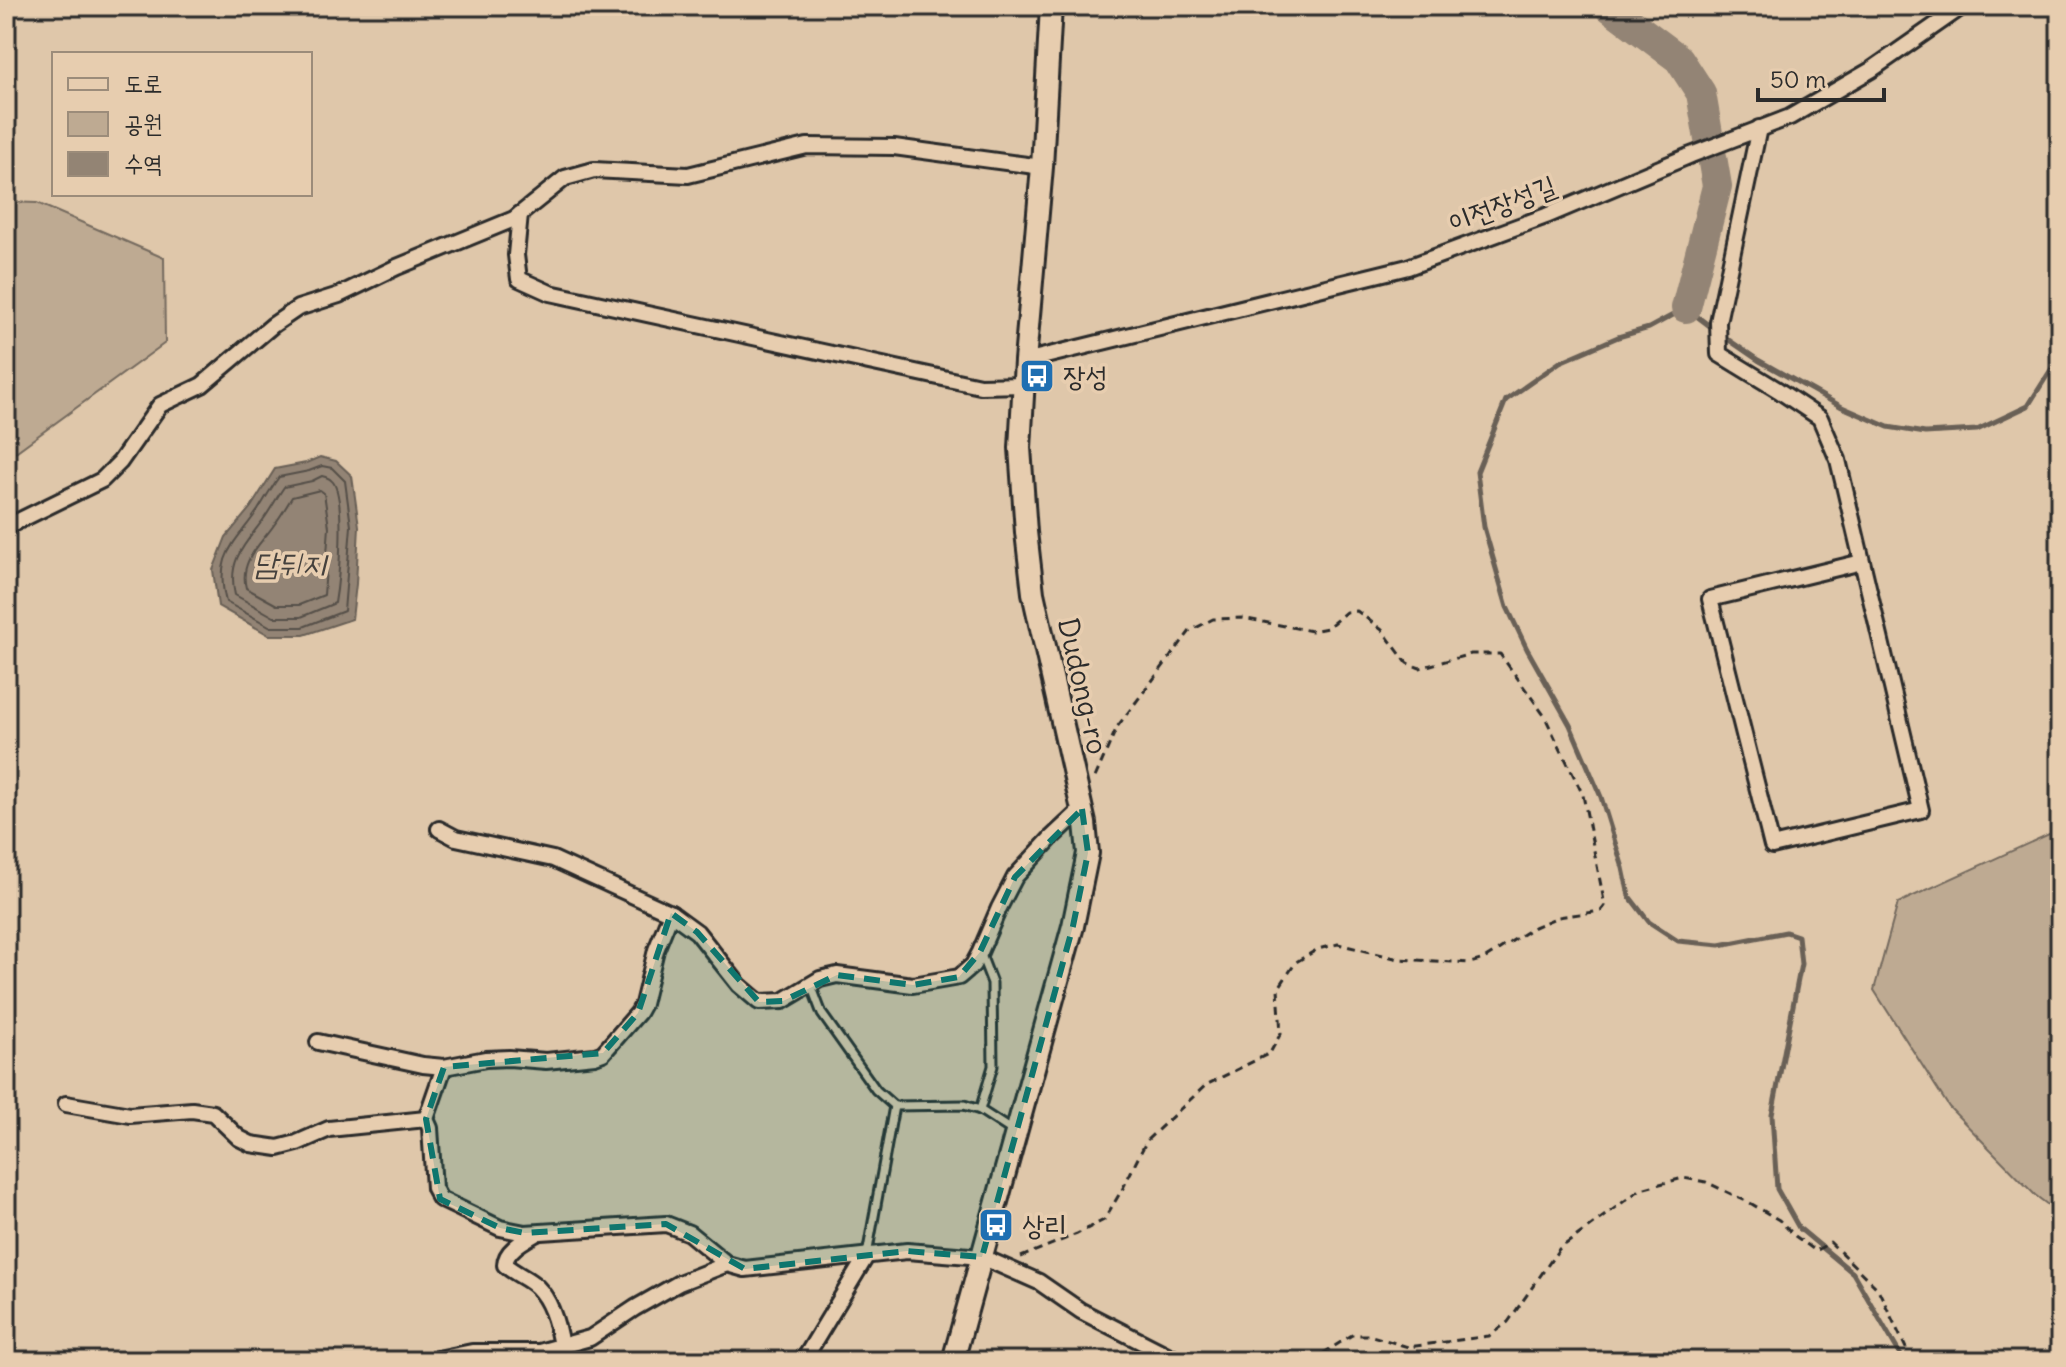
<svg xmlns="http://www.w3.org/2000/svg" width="2066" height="1367" font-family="Delius,'Poor Story',sans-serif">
  <rect width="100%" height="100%" fill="#dfc7aa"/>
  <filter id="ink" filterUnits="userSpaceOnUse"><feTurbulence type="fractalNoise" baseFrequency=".0125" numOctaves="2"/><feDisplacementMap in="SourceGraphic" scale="16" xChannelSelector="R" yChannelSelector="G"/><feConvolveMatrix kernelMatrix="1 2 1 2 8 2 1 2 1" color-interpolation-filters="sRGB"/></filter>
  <g filter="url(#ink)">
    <!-- green -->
    <g fill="#beaa92" stroke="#746a5e" stroke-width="2">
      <path d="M 6,202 L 37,203 L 164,258 L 165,343 L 6,459 Z"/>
      <path d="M 2060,829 L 2060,1214 L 2035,1195 L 1949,1107 L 1874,990 L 1898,903 Z"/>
    </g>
    <!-- water -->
    <path fill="#938474" stroke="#696057" stroke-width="2" d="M 320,457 L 336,461 L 352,476 L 359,526 L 356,584 L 352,619 L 304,635 L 269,635 L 218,606 L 213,570 L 226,537 L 251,507 L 275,469 L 306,463 Z"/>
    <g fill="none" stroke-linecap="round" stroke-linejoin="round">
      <!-- shore -->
      <g stroke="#554f48" stroke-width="2">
        <path d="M 322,466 L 332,468 L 345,481 L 351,526 L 344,611 L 303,627 L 271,627 L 226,602 C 214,555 234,545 258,510 C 265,499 271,488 279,477 L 309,471 Z"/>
        <path d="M 322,476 C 328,478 329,477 333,482 C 346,500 339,580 335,603 L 301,617 L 274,617 L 235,595 C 227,561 244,545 263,520 C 271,509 277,497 284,487 L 312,481 Z"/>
        <path d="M 320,490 L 324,493 L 329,527 L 324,595 L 299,605 L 277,605 L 246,588 C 239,561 260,545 274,525 C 281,516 286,507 292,497 Z"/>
      </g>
      <!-- stream -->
      <g stroke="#696057" stroke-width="5">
        <path d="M 1715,330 L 1686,308 L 1649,328 L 1618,337 L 1560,362 L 1506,400 L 1477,472 L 1484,527 L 1507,607 L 1527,649 L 1570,725 L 1601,797 L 1623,868 L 1629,896 L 1649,922 L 1678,941 L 1720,945 L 1786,932 L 1798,936 L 1801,964 L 1772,1115 L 1777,1189 L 1799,1228 L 1853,1273 L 1904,1361"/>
        <path d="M 1723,336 L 1758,360 L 1842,407 L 1888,427 L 1925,433 L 1977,430 L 2028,406 L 2052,368 L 2060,334"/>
      </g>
      <!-- river -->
      <path stroke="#938474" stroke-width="30" d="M 1608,6 L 1679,59 L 1701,93 L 1717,186 L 1686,308"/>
      <!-- service casing -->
      <g stroke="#2b2b2b" stroke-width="13">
        <g id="service">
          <path d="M 980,952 L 992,983 L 993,1066 L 980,1110"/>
          <path d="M 811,985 L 822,1014 L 876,1090 L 894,1106 L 964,1105 L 980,1110 L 1014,1132"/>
          <path d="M 867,1255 L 894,1106"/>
        </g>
      </g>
      <!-- minor casing -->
      <g stroke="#2b2b2b" stroke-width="20">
        <g id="minor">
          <path d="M 1759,128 L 1718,322 L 1719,354 L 1778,390 L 1820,418 L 1838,460 L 1921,810 L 1772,846 L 1710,599 L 1862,562"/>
          <path d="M 520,214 L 516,255 L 519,279 L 550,293 L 980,386 L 1024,385"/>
          <path d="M 1025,361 L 1408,267 L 1546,216 L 1691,155 L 1790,117 L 1871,70 L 1963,6"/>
          <path d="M 6,527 L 102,480 L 120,462 L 160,405 L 202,385 L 273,325 L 298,308 L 339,295 L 397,267 L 514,219 L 565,178 L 594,170 L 688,175 L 807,146 L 894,147 L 1042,167"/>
          <path d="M 439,829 L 456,838 L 553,859 L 671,913 L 697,932 L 739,985 L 759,1002 L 783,1001 L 820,979 L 837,975 L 913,985 L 959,977 L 973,965 L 980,952 L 999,908 L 1015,877 L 1051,838 L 1082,809"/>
          <path d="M 318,1042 L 423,1065 L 444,1067 L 486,1059 L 509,1058 L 546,1061 L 595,1056 L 603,1053 L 638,1013 L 643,1004 L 656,950 L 671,913"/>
          <path d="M 66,1104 L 130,1115 L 192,1110 L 213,1113 L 239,1138 L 251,1144 L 278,1148 L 297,1143 L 329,1129 L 426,1119 L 430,1128 L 434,1188 L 440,1199 L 500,1228 L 525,1233 L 666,1224 L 689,1233 L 727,1264 L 745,1269 L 907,1251 L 982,1257 L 1039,1282 L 1081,1311 L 1179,1361"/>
          <path d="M 426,1119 L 444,1067"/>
          <path d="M 537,1233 C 525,1240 505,1250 505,1265 C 515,1274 528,1278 537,1287 C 552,1302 558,1327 561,1347"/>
          <path d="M 428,1361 L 472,1352 L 539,1352 L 590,1338 L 635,1308 L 679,1283 L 727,1264"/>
          <path d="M 803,1361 L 867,1255"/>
        </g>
      </g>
      <!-- secondary casing -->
      <g stroke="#2b2b2b" stroke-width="26">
        <path id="secondary" d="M 953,1361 L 1073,926 L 1088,853 L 1085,823 L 1033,593 L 1026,532 L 1020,448 L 1025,361 L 1042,167 L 1051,6"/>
      </g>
      <!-- path -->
      <g stroke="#2b2b2b" stroke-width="3" stroke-dasharray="8 6" stroke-linecap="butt">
        <path d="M 1021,1257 L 1077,1234 L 1104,1220 L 1123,1188 L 1147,1140 L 1206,1085 L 1270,1053 L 1281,1033 L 1278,989 L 1296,962 L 1318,949 L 1338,944 L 1399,959 L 1470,963 L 1484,959 L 1534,927 L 1558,917 L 1601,911 L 1605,906 L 1583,795 L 1544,715 L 1500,654 L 1471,654 L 1420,668 L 1407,663 L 1382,630 L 1357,611 L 1346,612 L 1327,628 L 1312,631 L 1242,618 L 1213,619 L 1190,631 L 1117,727 L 1094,780"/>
        <path d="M 1311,1361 L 1352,1335 L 1369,1335 L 1408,1347 L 1489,1336 L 1508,1322 L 1559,1249 L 1641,1189 L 1683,1178 L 1706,1182 L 1750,1203 L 1779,1220 L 1795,1236 L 1816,1251 L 1830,1242 L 1878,1289 L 1912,1361"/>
      </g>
      <!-- service -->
      <use href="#service" stroke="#e7cdaf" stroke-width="7"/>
      <!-- minor -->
      <use href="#minor" stroke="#e7cdaf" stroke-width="14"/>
      <!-- secondary -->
      <use href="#secondary" stroke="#e7cdaf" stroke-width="20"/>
    </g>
  </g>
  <!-- marked area -->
  <path fill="#0f766e" fill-opacity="0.2" stroke="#0f766e" stroke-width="6" stroke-dasharray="16 10" stroke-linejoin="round" d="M 1082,809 L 1088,853 L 1073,926 L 982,1257 L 907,1251 L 745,1269 L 666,1224 L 525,1233 L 500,1228 L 440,1199 L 426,1119 L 444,1067 L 603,1053 L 638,1013 L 671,913 L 697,932 L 759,1002 L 783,1001 L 837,975 L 913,985 L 959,977 L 980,952 L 1015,877 Z"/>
  <!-- icons -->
  <defs>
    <g id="bus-square" transform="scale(1.8)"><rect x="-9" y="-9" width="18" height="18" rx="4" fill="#1f6fb2" stroke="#e7cdaf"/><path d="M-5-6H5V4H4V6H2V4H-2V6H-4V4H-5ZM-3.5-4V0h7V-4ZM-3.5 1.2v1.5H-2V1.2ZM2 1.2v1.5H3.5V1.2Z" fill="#fff"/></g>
  </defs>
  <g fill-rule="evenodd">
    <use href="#bus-square" x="1037" y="376"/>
    <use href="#bus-square" x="996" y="1225"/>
  </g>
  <g text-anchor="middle" stroke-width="7" stroke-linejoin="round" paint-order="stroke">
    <!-- street labels -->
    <g font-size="28" fill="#2b2b2b" stroke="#e7cdaf">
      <text transform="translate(1502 204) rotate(-21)" y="10">이전장성길</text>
      <text transform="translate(1083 686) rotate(77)" y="10">Dudong-ro</text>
    </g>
    <!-- poi labels -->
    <g font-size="28" fill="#2b2b2b" stroke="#e7cdaf" text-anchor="start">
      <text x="1063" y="386">장성</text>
      <text x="1022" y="1235">상리</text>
    </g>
    <!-- water labels -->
    <g font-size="30" font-style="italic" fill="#45413d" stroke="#e7cdaf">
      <text x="290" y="574">담뒤지</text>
    </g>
  </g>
  <!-- margin -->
  <rect width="2066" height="1367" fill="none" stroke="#e7cdaf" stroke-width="32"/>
  <rect x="16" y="16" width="2034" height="1335" fill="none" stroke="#2b2b2b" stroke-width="3" filter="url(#ink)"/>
  <!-- legend -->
  <rect x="52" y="52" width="260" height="144" fill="#e7cdaf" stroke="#9c8c7a" stroke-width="2"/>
  <rect x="68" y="78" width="40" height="12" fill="#e7cdaf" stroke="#9c8c7a" stroke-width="2"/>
  <text x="124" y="92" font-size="24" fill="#2b2b2b">도로</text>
  <rect x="68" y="112" width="40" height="24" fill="#beaa92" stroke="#9c8c7a" stroke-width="2"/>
  <text x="124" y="132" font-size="24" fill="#2b2b2b">공원</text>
  <rect x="68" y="152" width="40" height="24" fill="#938474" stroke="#9c8c7a" stroke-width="2"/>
  <text x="124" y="172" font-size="24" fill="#2b2b2b">수역</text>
  <!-- scale -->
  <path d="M1758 88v12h126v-12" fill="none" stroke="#2b2b2b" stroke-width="4"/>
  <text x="1770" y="88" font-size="24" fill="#2b2b2b" stroke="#e7cdaf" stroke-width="6" paint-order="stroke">50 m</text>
</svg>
